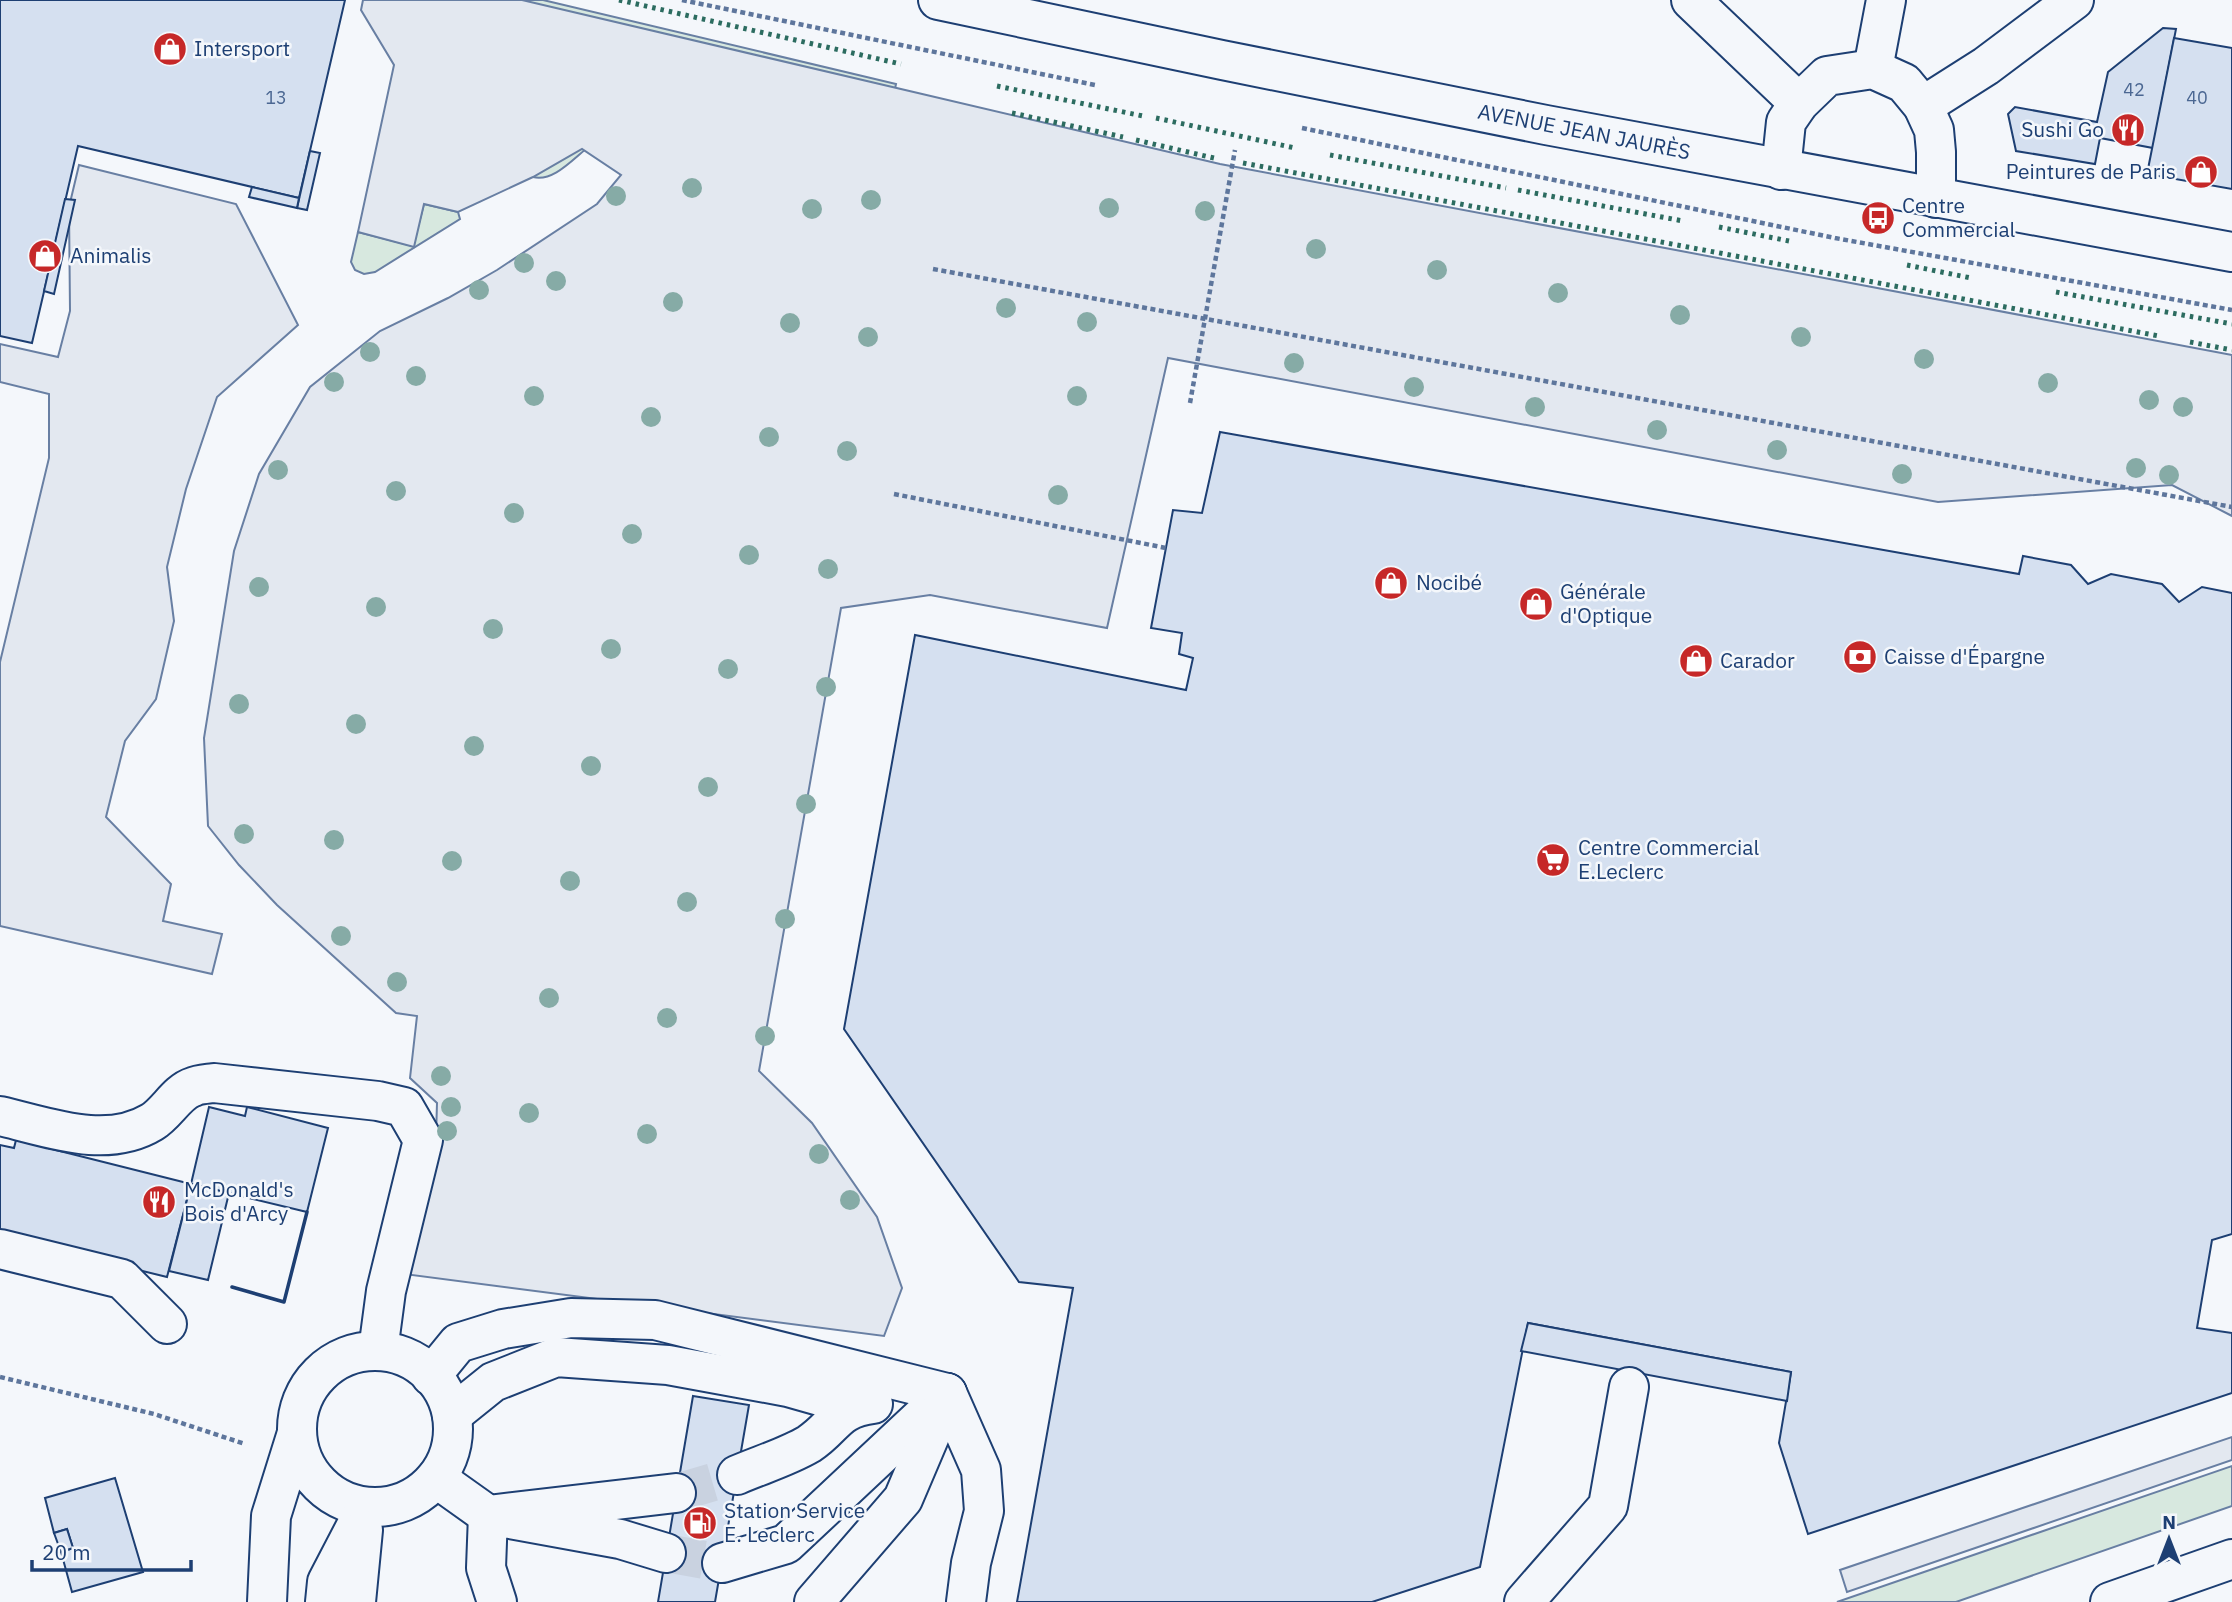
<svg xmlns="http://www.w3.org/2000/svg" width="2232" height="1602" font-family="'IBM Plex Sans',sans-serif">
  <rect width="100%" height="100%" fill="#f4f7fb"/>
  <!-- green -->
  <g fill="#d7e8df" stroke="#687fa3" stroke-width="2">
    <path d="M 520,0 L 543,0 L 896,84 L 890,112 Z"/>
    <path d="M 542,139 L 586,149 C 572,160 553,182 533,177 Z"/>
    <path d="M 424,204 L 458,212 L 460,219 L 375,272 L 364,274 L 355,270 L 351,262 L 358,232 L 413,246 Z"/>
    <path d="M 2232,1466 L 2232,1506 L 1956,1602 L 1837,1602 Z"/>
  </g>
  <!-- parking -->
  <g fill="#e3e8f0" stroke="#687fa3" stroke-width="2">
    <path d="M 363,0 L 522,0 L 1220,164 L 2232,355 L 2232,516 L 2172,485 L 1938,502 L 1168,358 L 1107,628 L 930,595 L 841,608 L 759,1071 L 812,1123 L 877,1217 L 902,1288 L 884,1336 L 404,1274 L 436,1137 L 437,1103 L 410,1078 L 417,1016 L 396,1013 L 277,905 L 239,865 L 208,826 L 204,738 L 234,551 L 259,474 L 310,387 L 380,331 L 448,298 L 497,270 L 597,204 L 621,175 L 582,149 L 533,177 L 458,212 L 424,204 L 414,247 L 358,232 L 394,65 L 361,10 Z"/>
    <path d="M 79,165 L 236,204 L 298,325 L 217,397 L 186,489 L 167,567 L 174,621 L 156,699 L 125,741 L 106,817 L 171,884 L 163,921 L 222,934 L 212,974 L 0,926 L 0,662 L 49,458 L 49,394 L 0,382 L 0,344 L 58,357 L 70,311 L 69,207 Z"/>
    <path d="M 2232,1437 L 2232,1460 L 1847,1592 L 1840,1570 Z"/>
  </g>
  <!-- building -->
  <g fill="#d5e0f0" stroke="#1d3f73" stroke-width="2">
    <path d="M 0,0 L 345,0 L 299,198 L 78,146 L 32,343 L 0,336 Z"/>
    <path d="M 2163,28 L 2176,29 L 2153,148 L 2100,138 L 2095,164 L 2016,151 L 2008,114 L 2015,107 L 2097,122 L 2108,72 Z"/>
    <path d="M 2174,38 L 2232,48 L 2232,189 L 2147,174 Z"/>
    <path d="M 310,151 L 320,153 L 307,210 L 297,208 Z"/>
    <path d="M 252,187 L 299,198 L 297,208 L 249,197 Z"/>
    <path d="M 65,199 L 75,200 L 54,294 L 44,291 Z"/>
    <path d="M 1220,432 L 2019,574 L 2023,556 L 2071,565 L 2088,584 L 2111,574 L 2162,584 L 2179,602 L 2202,587 L 2232,593 L 2232,1234 L 2212,1240 L 2197,1328 L 2232,1333 L 2232,1393 L 1808,1534 L 1779,1443 L 1791,1372 L 1528,1323 L 1480,1567 L 1372,1602 L 1017,1602 L 1073,1288 L 1019,1282 L 844,1029 L 915,635 L 1186,690 L 1193,658 L 1179,654 L 1182,633 L 1151,628 L 1173,510 L 1202,513 Z"/>
    <path d="M 209,1107 L 245,1116 L 247,1107 L 328,1128 L 307,1212 L 191,1184 Z"/>
    <path d="M 16,1140 L 191,1184 L 167,1277 L 0,1236 L 0,1145 L 14,1148 Z"/>
    <path d="M 191,1184 L 229,1193 L 208,1280 L 169,1271 Z"/>
    <path d="M 1528,1323 L 1791,1372 L 1787,1401 L 1521,1351 Z"/>
    <path d="M 693,1396 L 749,1405 L 715,1602 L 658,1602 Z"/>
    <path d="M 115,1478 L 143,1572 L 72,1592 L 61,1552 L 73,1548 L 67,1529 L 54,1533 L 45,1498 Z"/>
    <path d="M 67,1529 L 73,1548 L 61,1552 L 54,1533 Z"/>
  </g>
  <g fill="none" stroke-linecap="round" stroke-linejoin="round">
    <!-- minor-tunnel -->
    <g stroke="#c9d2e0" stroke-width="38" stroke-dasharray="38 19" stroke-linecap="butt">
      <path d="M 676,1493 L 737,1475"/>
      <path d="M 666,1553 L 722,1563"/>
    </g>
    <!-- minor casing -->
    <g stroke="#1d3f73" stroke-width="42">
      <g id="minor">
        <path d="M 938,0 L 1222,60 L 1546,125 L 2232,252"/>
        <path d="M 1691,0 L 1799,103"/>
        <path d="M 1873,69 L 1886,0"/>
        <path d="M 1923,106 L 1986,66 L 2074,0"/>
        <path d="M 1781,170 L 1786,122 L 1799,103 L 1827,76 L 1873,69 L 1904,83 L 1923,106 L 1934,130 L 1936,152 L 1936,198"/>
        <path d="M 0,1116 C 48,1127 106,1150 152,1122 C 167,1113 177,1092 193,1087 C 199,1084 207,1084 214,1083 L 378,1101 L 404,1107 L 423,1140 L 386,1291 L 378,1351"/>
        <path d="M 0,1249 L 122,1279 L 167,1324"/>
        <circle cx="375" cy="1429" r="78"/>
        <path d="M 431,1376 L 458,1343 L 503,1329 L 571,1318 L 655,1320 L 947,1393"/>
        <path d="M 947,1393 L 981,1470 L 984,1511 L 971,1563 L 966,1602"/>
        <path d="M 452,1415 L 493,1382 L 556,1357 L 668,1365 L 788,1387 L 855,1406"/>
        <path d="M 737,1475 C 760,1465 787,1457 809,1444 C 836,1426 835,1409 873,1404"/>
        <path d="M 436,1478 L 488,1515 L 676,1493"/>
        <path d="M 722,1563 L 786,1544 L 947,1393"/>
        <path d="M 267,1602 L 271,1516 L 296,1436"/>
        <path d="M 325,1602 L 327,1582 L 366,1507"/>
        <path d="M 356,1602 L 363,1530"/>
        <path d="M 497,1602 L 486,1568 L 488,1515 L 620,1539 L 666,1553"/>
        <path d="M 814,1602 L 903,1499 L 943,1405"/>
        <path d="M 1524,1602 L 1608,1506 L 1629,1387"/>
      </g>
    </g>
    <!-- major casing -->
    <g stroke="#1d3f73" stroke-width="42">
      <path id="major" d="M 2110,1602 L 2232,1559"/>
    </g>
    <!-- path -->
    <g stroke="#5e769c" stroke-width="4.5" stroke-dasharray="5 3.5" stroke-linecap="butt">
      <path d="M 682,0 L 1095,85"/>
      <path d="M 1302,128 L 1835,238 L 2232,310"/>
      <path d="M 933,269 L 2232,507"/>
      <path d="M 1190,403 L 1235,150"/>
      <path d="M 894,494 L 1166,548"/>
      <path d="M 0,1377 L 154,1414 L 245,1444"/>
    </g>
    <!-- minor -->
    <use href="#minor" stroke="#f4f7fb" stroke-width="38"/>
    <!-- major -->
    <use href="#major" stroke="#f4f7fb" stroke-width="38"/>
    <!-- hedge -->
    <g stroke="#2c6c60" stroke-width="5" stroke-dasharray="3.5 5" stroke-linecap="butt">
      <path d="M 619,0 L 901,64"/>
      <path d="M 997,86 L 1143,116"/>
      <path d="M 1012,113 L 1123,137"/>
      <path d="M 1156,118 L 1295,148"/>
      <path d="M 1136,140 L 1218,159"/>
      <path d="M 1330,155 L 1506,188"/>
      <path d="M 1243,163 L 2159,336"/>
      <path d="M 1518,190 L 1683,221"/>
      <path d="M 1719,227 L 1789,241"/>
      <path d="M 1907,265 L 1971,278"/>
      <path d="M 2056,292 L 2232,324"/>
      <path d="M 2190,342 L 2232,350"/>
    </g>
    <!-- wall -->
    <path stroke="#1d3f73" stroke-width="3.5" d="M 232,1287 L 284,1302 L 307,1212"/>
  </g>
  <!-- trees -->
  <g fill="#86aba6">
    <circle cx="692" cy="188" r="10"/>
    <circle cx="616" cy="196" r="10"/>
    <circle cx="871" cy="200" r="10"/>
    <circle cx="1109" cy="208" r="10"/>
    <circle cx="812" cy="209" r="10"/>
    <circle cx="1205" cy="211" r="10"/>
    <circle cx="1316" cy="249" r="10"/>
    <circle cx="524" cy="263" r="10"/>
    <circle cx="1437" cy="270" r="10"/>
    <circle cx="556" cy="281" r="10"/>
    <circle cx="479" cy="290" r="10"/>
    <circle cx="1558" cy="293" r="10"/>
    <circle cx="673" cy="302" r="10"/>
    <circle cx="1006" cy="308" r="10"/>
    <circle cx="1680" cy="315" r="10"/>
    <circle cx="1087" cy="322" r="10"/>
    <circle cx="790" cy="323" r="10"/>
    <circle cx="868" cy="337" r="10"/>
    <circle cx="1801" cy="337" r="10"/>
    <circle cx="370" cy="352" r="10"/>
    <circle cx="1924" cy="359" r="10"/>
    <circle cx="1294" cy="363" r="10"/>
    <circle cx="416" cy="376" r="10"/>
    <circle cx="334" cy="382" r="10"/>
    <circle cx="2048" cy="383" r="10"/>
    <circle cx="1414" cy="387" r="10"/>
    <circle cx="534" cy="396" r="10"/>
    <circle cx="1077" cy="396" r="10"/>
    <circle cx="2149" cy="400" r="10"/>
    <circle cx="1535" cy="407" r="10"/>
    <circle cx="2183" cy="407" r="10"/>
    <circle cx="651" cy="417" r="10"/>
    <circle cx="1657" cy="430" r="10"/>
    <circle cx="769" cy="437" r="10"/>
    <circle cx="1777" cy="450" r="10"/>
    <circle cx="847" cy="451" r="10"/>
    <circle cx="2136" cy="468" r="10"/>
    <circle cx="278" cy="470" r="10"/>
    <circle cx="1902" cy="474" r="10"/>
    <circle cx="2169" cy="475" r="10"/>
    <circle cx="396" cy="491" r="10"/>
    <circle cx="1058" cy="495" r="10"/>
    <circle cx="514" cy="513" r="10"/>
    <circle cx="632" cy="534" r="10"/>
    <circle cx="749" cy="555" r="10"/>
    <circle cx="828" cy="569" r="10"/>
    <circle cx="259" cy="587" r="10"/>
    <circle cx="376" cy="607" r="10"/>
    <circle cx="493" cy="629" r="10"/>
    <circle cx="611" cy="649" r="10"/>
    <circle cx="728" cy="669" r="10"/>
    <circle cx="826" cy="687" r="10"/>
    <circle cx="239" cy="704" r="10"/>
    <circle cx="356" cy="724" r="10"/>
    <circle cx="474" cy="746" r="10"/>
    <circle cx="591" cy="766" r="10"/>
    <circle cx="708" cy="787" r="10"/>
    <circle cx="806" cy="804" r="10"/>
    <circle cx="244" cy="834" r="10"/>
    <circle cx="334" cy="840" r="10"/>
    <circle cx="452" cy="861" r="10"/>
    <circle cx="570" cy="881" r="10"/>
    <circle cx="687" cy="902" r="10"/>
    <circle cx="785" cy="919" r="10"/>
    <circle cx="341" cy="936" r="10"/>
    <circle cx="397" cy="982" r="10"/>
    <circle cx="549" cy="998" r="10"/>
    <circle cx="667" cy="1018" r="10"/>
    <circle cx="765" cy="1036" r="10"/>
    <circle cx="441" cy="1076" r="10"/>
    <circle cx="451" cy="1107" r="10"/>
    <circle cx="529" cy="1113" r="10"/>
    <circle cx="447" cy="1131" r="10"/>
    <circle cx="647" cy="1134" r="10"/>
    <circle cx="819" cy="1154" r="10"/>
    <circle cx="850" cy="1200" r="10"/>
  </g>
  <!-- icons -->
  <defs>
    <g id="shop-disc" transform="scale(1.75)"><circle r="9.5" fill="#c62828" stroke="#f4f7fb"/><path d="M-5-2.5h2.3a2.7 3.5 0 0 1 5.4 0H5L5.5 6h-11ZM-1.5-2.5h3a1.5 2.3 0 0 0-3 0Z" fill="#fff"/></g>
    <g id="restaurant-disc" transform="scale(1.75)"><circle r="9.5" fill="#c62828" stroke="#f4f7fb"/><path d="M-5-6h1v4h1v-4h1v4h1v-4h1v5L-1.5 .5V6h-2V.5L-5-1ZM5-6V6H3V1.5H1.5Q1.5-4 5-6Z" fill="#fff"/></g>
    <g id="bus-disc" transform="scale(1.75)"><circle r="9.5" fill="#c62828" stroke="#f4f7fb"/><path d="M-5-6H5V4H4V6H2V4H-2V6H-4V4H-5ZM-3.5-4V0h7V-4ZM-3.5 1.2v1.5H-2V1.2ZM2 1.2v1.5H3.5V1.2Z" fill="#fff"/></g>
    <g id="bank-disc" transform="scale(1.75)"><circle r="9.5" fill="#c62828" stroke="#f4f7fb"/><path d="M-6-4H6V4H-6ZM0-2.3a2.3 2.3 0 1 0 0 4.6a2.3 2.3 0 1 0 0-4.6Z" fill="#fff"/></g>
    <g id="supermarket-disc" transform="scale(1.75)"><circle r="9.5" fill="#c62828" stroke="#f4f7fb"/><path d="M-6-5.5h2.5l.6 2H6L4.5 2H-2.5L-4.4-4H-6ZM-1.5 3.2a1.3 1.3 0 1 0 .1 0ZM3 3.2a1.3 1.3 0 1 0 .1 0Z" fill="#fff"/></g>
    <g id="fuel-disc" transform="scale(1.75)"><circle r="9.5" fill="#c62828" stroke="#f4f7fb"/><path d="M-5.5-6h7V0h2V4h1.3V-2.5L3-4.5l.8-.8L6-3V5H2.5V1h-1V6h-7ZM-4.2-4.7v3.2H.2V-4.7Z" fill="#fff"/></g>
  </defs>
  <g fill-rule="evenodd">
    <use href="#shop-disc" x="170" y="49"/>
    <use href="#restaurant-disc" x="2128" y="130"/>
    <use href="#shop-disc" x="2201" y="172"/>
    <use href="#bus-disc" x="1878" y="218"/>
    <use href="#shop-disc" x="45" y="256"/>
    <use href="#shop-disc" x="1391" y="583"/>
    <use href="#shop-disc" x="1536" y="604"/>
    <use href="#bank-disc" x="1860" y="657"/>
    <use href="#shop-disc" x="1696" y="661"/>
    <use href="#supermarket-disc" x="1553" y="860"/>
    <use href="#restaurant-disc" x="159" y="1202"/>
    <use href="#fuel-disc" x="700" y="1523"/>
  </g>
  <g text-anchor="middle" stroke-width="5" stroke-linejoin="round" paint-order="stroke">
    <!-- number labels -->
    <g font-size="18" fill="#4b6792">
      <text x="2134" y="96">42</text>
      <text x="276" y="104">13</text>
      <text x="2197" y="104">40</text>
    </g>
    <!-- poi labels -->
    <g font-size="21" fill="#1d3f73" stroke="#f4f7fb" text-anchor="start">
      <text x="194" y="56">Intersport</text>
      <text x="2104" y="137" text-anchor="end">Sushi Go</text>
      <text x="2176" y="179" text-anchor="end">Peintures de Paris</text>
      <text x="1902" y="213">Centre<tspan x="1902" dy="24">Commercial</tspan></text>
      <text x="70" y="263">Animalis</text>
      <text x="1416" y="590">Nocibé</text>
      <text x="1560" y="599">Générale<tspan x="1560" dy="24">d'Optique</tspan></text>
      <text x="1884" y="664">Caisse d'Épargne</text>
      <text x="1720" y="668">Carador</text>
      <text x="1578" y="855">Centre Commercial<tspan x="1578" dy="24">E.Leclerc</tspan></text>
      <text x="184" y="1197">McDonald's<tspan x="184" dy="24">Bois d'Arcy</tspan></text>
      <text x="724" y="1518">Station Service<tspan x="724" dy="24">E. Leclerc</tspan></text>
    </g>
    <!-- street labels -->
    <g font-size="21" fill="#1d3f73" stroke="#f4f7fb">
      <text transform="translate(1584 132) rotate(11)" y="7">AVENUE JEAN JAURÈS</text>
    </g>
  </g>
  <!-- north arrow -->
  <g transform="translate(2169 1539)" stroke="#f4f7fb" stroke-width="5" paint-order="stroke">
  <path d="M0-5L12 26L0 18L-12 26Z" fill="#1d3f73"/>
  <text y="-10" font-size="19" font-weight="bold" text-anchor="middle" fill="#1d3f73">N</text>
  </g>
  <!-- scale -->
  <path d="M32 1560v10h159v-10" fill="none" stroke="#1d3f73" stroke-width="3.5"/>
  <text x="42" y="1560" font-size="21" fill="#1d3f73" stroke="#f4f7fb" stroke-width="5" paint-order="stroke">20 m</text>
</svg>
